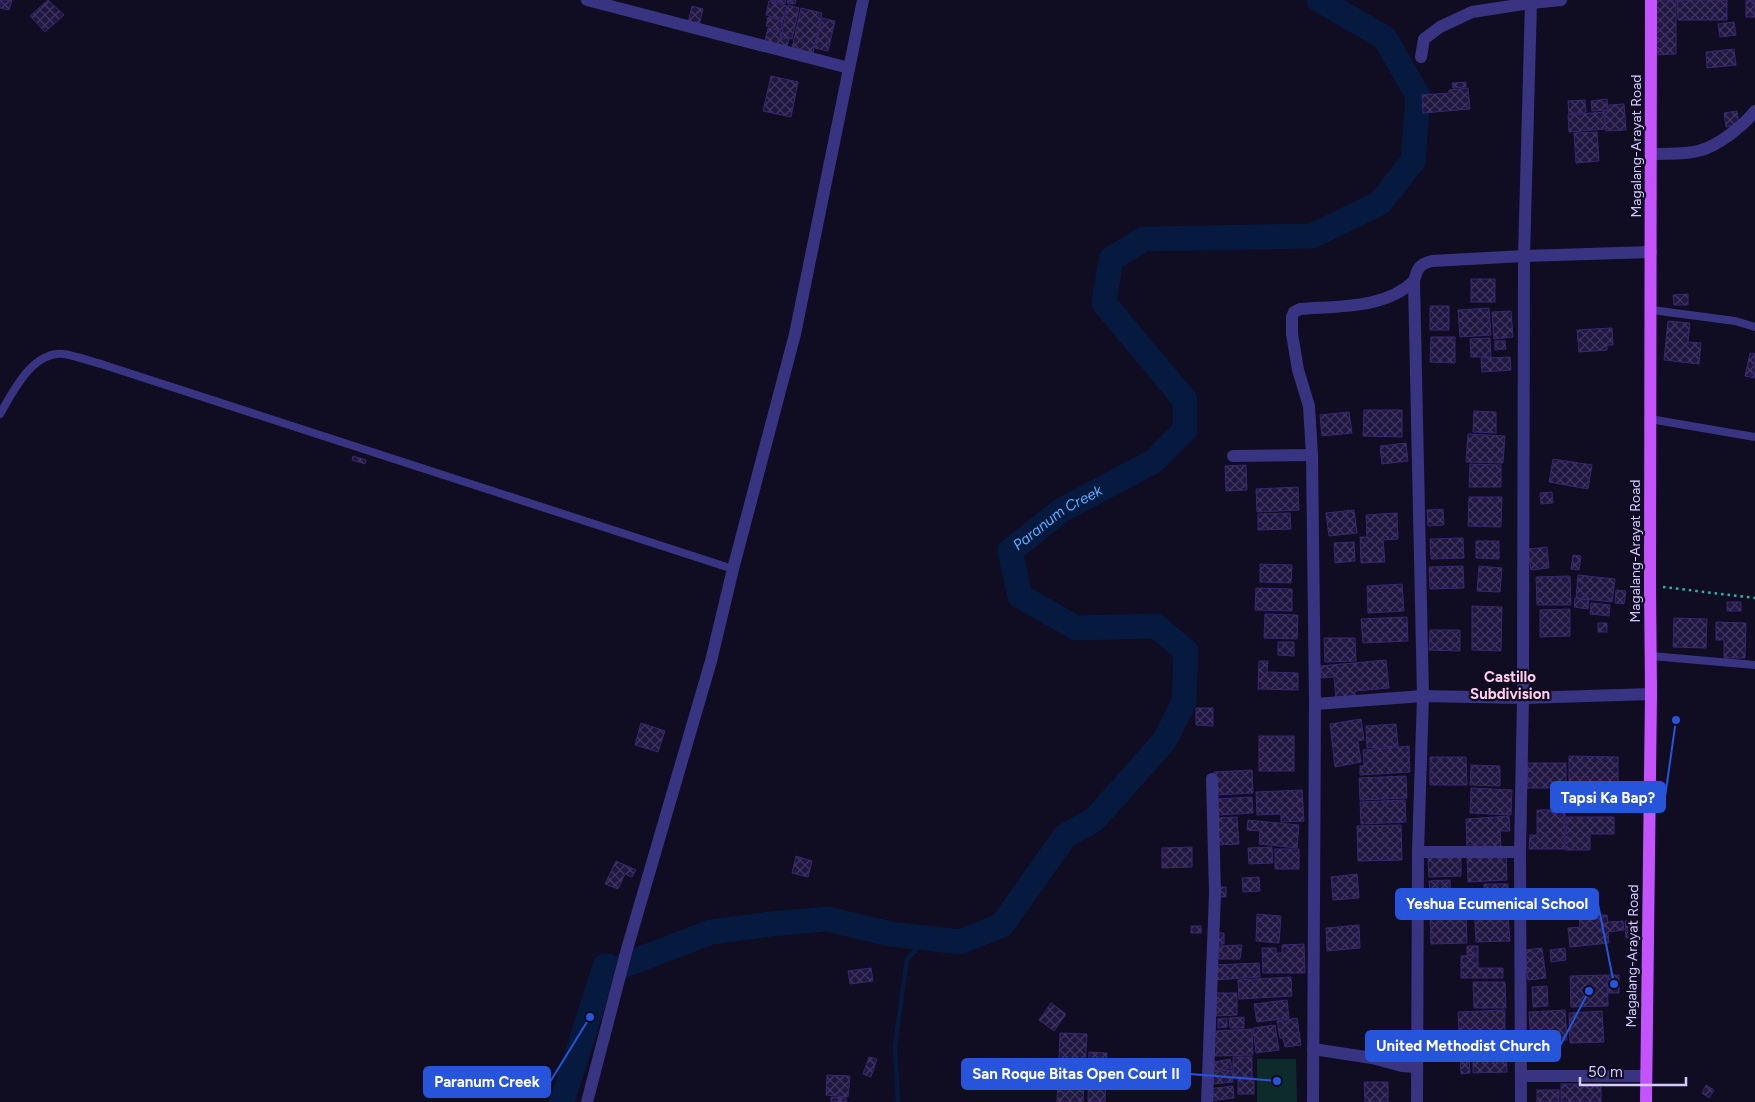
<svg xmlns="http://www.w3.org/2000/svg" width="1755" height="1102" font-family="Figtree,sans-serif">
  <defs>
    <pattern id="building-cross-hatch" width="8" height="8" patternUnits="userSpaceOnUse" patternTransform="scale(1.25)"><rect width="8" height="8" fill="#211743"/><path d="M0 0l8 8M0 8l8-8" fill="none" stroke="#40375f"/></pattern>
  </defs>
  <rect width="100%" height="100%" fill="#100c21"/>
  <!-- pitch -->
  <path fill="#0e2b2b" d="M 1257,1059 L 1296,1059 L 1297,1102 L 1257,1102 Z"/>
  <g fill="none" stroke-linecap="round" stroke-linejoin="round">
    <!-- stream -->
    <path stroke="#06193f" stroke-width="4.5" d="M 898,1102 L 895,1046 L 907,959 L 928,938"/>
    <!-- river -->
    <g stroke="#06193f" stroke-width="25">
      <path id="s1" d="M 625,965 L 711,932 L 771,924 L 827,919 L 890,934 L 960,942 L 1002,925 L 1065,836 L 1094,820 L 1165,740 L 1184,702 L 1186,651 L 1156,626 L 1076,628 L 1020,596 L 1010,551 L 1062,510 L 1154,461 L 1185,430 L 1185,400 L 1104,303 L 1111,259 L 1144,239 L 1312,236 L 1380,203 L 1413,161 L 1418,96 L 1385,38 L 1319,0"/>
      <path d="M 562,1102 L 605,966 L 608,966"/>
    </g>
  </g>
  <!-- building -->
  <g fill="url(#building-cross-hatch)" stroke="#382770">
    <path d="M 0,0 L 12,0 L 9,10 L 0,8 Z"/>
    <path d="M 48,0 L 64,15 L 45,32 L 30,16 Z"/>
    <path d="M 770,0 L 786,0 L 785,4 Z"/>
    <path d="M 788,0 L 796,0 L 795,4 L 787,3 Z"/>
    <path d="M 1654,0 L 1676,0 L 1676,54 L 1655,55 Z"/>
    <path d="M 1677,0 L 1727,0 L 1727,20 L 1678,20 Z"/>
    <rect x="1746" y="0" width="9" height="17"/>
    <path d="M 769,1 L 787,6 L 783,20 L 766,15 Z"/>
    <path d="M 788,5 L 799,8 L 792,39 L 781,36 Z"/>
    <path d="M 692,6 L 703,9 L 699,26 L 688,23 Z"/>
    <path d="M 801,8 L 822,13 L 812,57 L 791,52 Z"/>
    <path d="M 768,17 L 783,21 L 781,30 L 766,26 Z"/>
    <path d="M 822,18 L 835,21 L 828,51 L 815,48 Z"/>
    <path d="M 1734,22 L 1736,35 L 1720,37 L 1718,24 Z"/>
    <path d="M 768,28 L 781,31 L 780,37 L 789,39 L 786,50 L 764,45 Z"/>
    <path d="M 1734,49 L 1736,65 L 1707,68 L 1706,52 Z"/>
    <path d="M 771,76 L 798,82 L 791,117 L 763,111 Z"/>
    <path d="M 1466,82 L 1466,87 L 1453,88 L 1452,83 Z"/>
    <path d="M 1468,88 L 1470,109 L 1423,113 L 1422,95 L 1449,93 L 1449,90 Z"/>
    <path d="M 1607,99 L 1608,110 L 1592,111 L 1591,101 Z"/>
    <path d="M 1585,100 L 1586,112 L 1569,114 L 1568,101 Z"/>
    <path d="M 1624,104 L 1626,130 L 1606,131 L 1604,111 L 1609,110 L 1609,105 Z"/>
    <path d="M 1737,111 L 1739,124 L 1726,127 L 1724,113 Z"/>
    <path d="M 1604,112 L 1606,129 L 1569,132 L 1568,115 Z"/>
    <path d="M 1597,132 L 1599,161 L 1576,163 L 1574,133 Z"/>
    <rect x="1471" y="279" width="24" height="23"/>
    <path d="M 1688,294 L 1688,305 L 1674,305 L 1673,295 Z"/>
    <rect x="1430" y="306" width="19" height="24"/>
    <path d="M 1489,308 L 1491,335 L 1460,337 L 1458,310 Z"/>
    <path d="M 1511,311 L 1513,337 L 1494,339 L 1492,312 Z"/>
    <path d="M 1668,321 L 1690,323 L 1688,342 L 1701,343 L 1699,364 L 1664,360 Z"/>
    <path d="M 1612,328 L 1613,345 L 1607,345 L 1607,350 L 1579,352 L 1577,330 Z"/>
    <path d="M 1431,337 L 1455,337 L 1455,363 L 1430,362 Z"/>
    <path d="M 1490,338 L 1491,357 L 1471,357 L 1470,339 Z"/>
    <path d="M 1495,341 L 1505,341 L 1506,349 L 1495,350 Z"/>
    <path d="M 1750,353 L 1755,354 L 1755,378 L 1745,376 Z"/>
    <path d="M 1510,357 L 1511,370 L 1482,372 L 1481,358 Z"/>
    <path d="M 1364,410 L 1402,410 L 1402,437 L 1363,436 Z"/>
    <path d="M 1474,411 L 1496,412 L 1496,433 L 1473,432 Z"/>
    <path d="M 1349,412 L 1352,433 L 1322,436 L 1320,415 Z"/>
    <path d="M 1468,434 L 1505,436 L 1503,463 L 1466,462 Z"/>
    <path d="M 1406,443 L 1408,461 L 1382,464 L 1380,446 Z"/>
    <path d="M 353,456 L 366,460 L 365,464 L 352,460 Z"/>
    <path d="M 1553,459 L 1592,465 L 1588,489 L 1549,482 Z"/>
    <path d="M 1470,464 L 1501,465 L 1501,487 L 1469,487 Z"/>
    <path d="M 1246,465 L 1247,490 L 1226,491 L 1225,466 Z"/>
    <path d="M 1298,487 L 1299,510 L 1257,512 L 1256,489 Z"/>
    <path d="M 1552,492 L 1553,503 L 1541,504 L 1540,493 Z"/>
    <path d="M 1469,497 L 1502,497 L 1501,527 L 1468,526 Z"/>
    <path d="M 1443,509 L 1444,525 L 1428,526 L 1427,510 Z"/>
    <path d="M 1354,510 L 1357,533 L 1329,536 L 1326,513 Z"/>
    <path d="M 1290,513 L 1291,529 L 1258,530 L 1258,514 Z"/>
    <path d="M 1397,513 L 1398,539 L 1383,540 L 1385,562 L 1361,563 L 1360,537 L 1367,537 L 1366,515 Z"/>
    <path d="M 1463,538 L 1464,558 L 1431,559 L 1430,539 Z"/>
    <path d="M 1476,541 L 1499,541 L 1499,559 L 1476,558 Z"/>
    <path d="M 1354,542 L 1355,561 L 1335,563 L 1334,543 Z"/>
    <path d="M 1547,547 L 1549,568 L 1531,570 L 1528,549 Z"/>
    <path d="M 1573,555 L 1581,556 L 1579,570 L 1571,569 Z"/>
    <path d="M 1260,564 L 1292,565 L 1291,583 L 1260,582 Z"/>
    <path d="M 1463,566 L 1464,588 L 1430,589 L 1429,567 Z"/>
    <path d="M 1479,566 L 1502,568 L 1500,592 L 1477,591 Z"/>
    <path d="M 1578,575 L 1615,579 L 1612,602 L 1576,598 Z"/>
    <path d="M 1570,576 L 1571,605 L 1537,605 L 1536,577 Z"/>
    <path d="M 1402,584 L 1404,611 L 1368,613 L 1367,586 Z"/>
    <path d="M 1256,588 L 1292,589 L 1292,611 L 1255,610 Z"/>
    <path d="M 1616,590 L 1626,591 L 1624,604 L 1615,603 Z"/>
    <path d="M 1575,598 L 1589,600 L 1588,609 L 1574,607 Z"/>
    <rect x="1727" y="602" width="14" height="9"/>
    <path d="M 1591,603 L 1610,605 L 1609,616 L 1590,614 Z"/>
    <path d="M 1472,606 L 1502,607 L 1501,651 L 1472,650 Z"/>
    <path d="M 1570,609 L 1570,636 L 1540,637 L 1540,610 Z"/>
    <path d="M 1265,614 L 1298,615 L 1297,639 L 1264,638 Z"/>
    <path d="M 1407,617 L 1408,641 L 1363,643 L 1361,619 Z"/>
    <path d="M 1674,618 L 1707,619 L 1706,648 L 1673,647 Z"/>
    <path d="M 1716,622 L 1746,623 L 1745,658 L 1724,658 L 1724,640 L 1716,640 Z"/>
    <rect x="1598" y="623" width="9" height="9"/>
    <path d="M 1430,630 L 1460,630 L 1460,651 L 1429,650 Z"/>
    <path d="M 1324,638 L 1355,638 L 1356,661 L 1325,662 Z"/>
    <path d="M 1278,642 L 1294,642 L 1294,656 L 1278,655 Z"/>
    <path d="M 1386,660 L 1389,688 L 1355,691 L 1355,697 L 1336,699 L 1334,677 L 1321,678 L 1320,666 Z"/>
    <path d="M 1259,661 L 1268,661 L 1267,672 L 1298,673 L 1298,690 L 1258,689 Z"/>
    <path d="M 1196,708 L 1213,708 L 1213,726 L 1196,725 Z"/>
    <path d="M 1361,719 L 1364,740 L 1358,741 L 1361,762 L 1335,767 L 1330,724 Z"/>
    <path d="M 641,723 L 665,731 L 658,752 L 635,745 Z"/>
    <path d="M 1396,724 L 1398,746 L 1367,748 L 1366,726 Z"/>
    <rect x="1259" y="736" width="35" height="35"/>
    <path d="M 1409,746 L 1410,772 L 1360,775 L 1360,766 L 1364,766 L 1363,750 Z"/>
    <path d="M 1569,756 L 1618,757 L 1618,789 L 1569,789 Z"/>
    <path d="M 1430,757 L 1466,757 L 1467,785 L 1430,785 Z"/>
    <rect x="1527" y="763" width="39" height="25"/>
    <path d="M 1471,765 L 1500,766 L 1500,786 L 1470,785 Z"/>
    <path d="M 1252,770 L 1253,793 L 1216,795 L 1214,772 Z"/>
    <path d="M 1406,776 L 1407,798 L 1360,800 L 1359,778 Z"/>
    <path d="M 1471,788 L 1512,790 L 1511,815 L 1470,813 Z"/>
    <path d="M 1302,790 L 1304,821 L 1281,822 L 1281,814 L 1257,815 L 1256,792 Z"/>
    <path d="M 1252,797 L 1253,813 L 1218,815 L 1217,799 Z"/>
    <path d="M 1405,800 L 1406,822 L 1361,824 L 1360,802 Z"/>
    <path d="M 1537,810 L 1565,810 L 1565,849 L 1529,849 L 1530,835 L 1537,835 Z"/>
    <path d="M 1509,816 L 1510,831 L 1500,831 L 1501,850 L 1467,852 L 1466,819 Z"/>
    <path d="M 1237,817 L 1239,844 L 1216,845 L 1215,818 Z"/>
    <path d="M 1566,817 L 1614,817 L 1614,834 L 1590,834 L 1590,850 L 1566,850 Z"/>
    <path d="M 1248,820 L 1299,825 L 1297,848 L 1259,844 L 1260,831 L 1247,830 Z"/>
    <path d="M 1401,825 L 1402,860 L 1358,861 L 1357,826 Z"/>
    <path d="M 1192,847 L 1192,867 L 1162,868 L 1162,848 Z"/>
    <path d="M 1272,847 L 1273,863 L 1249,864 L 1248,848 Z"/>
    <rect x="1275" y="849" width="24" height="20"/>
    <path d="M 1506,854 L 1507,880 L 1468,882 L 1467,856 Z"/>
    <path d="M 1461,855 L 1461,876 L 1429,877 L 1428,857 Z"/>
    <path d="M 796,856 L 812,861 L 808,877 L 792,873 Z"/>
    <path d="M 616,861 L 636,870 L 632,877 L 625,874 L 618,889 L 605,884 Z"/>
    <path d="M 1357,874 L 1359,898 L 1333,900 L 1331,877 Z"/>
    <path d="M 1259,877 L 1260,891 L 1243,892 L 1242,878 Z"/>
    <path d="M 1450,880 L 1451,914 L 1421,916 L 1420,893 L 1430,893 L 1429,881 Z"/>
    <rect x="1484" y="884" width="24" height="14"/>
    <rect x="1217" y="887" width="9" height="10"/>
    <path d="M 1485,903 L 1486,917 L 1508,915 L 1510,941 L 1476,942 L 1474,904 Z"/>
    <path d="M 1599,910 L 1600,915 L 1607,915 L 1608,922 L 1623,921 L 1624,930 L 1608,932 L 1609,943 L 1570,947 L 1568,928 L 1580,927 L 1579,912 Z"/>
    <path d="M 1257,914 L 1281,916 L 1279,943 L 1256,941 Z"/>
    <path d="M 1466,915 L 1467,943 L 1431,944 L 1430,916 Z"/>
    <path d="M 1625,921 L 1631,921 L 1632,938 L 1626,938 Z"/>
    <path d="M 1359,925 L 1360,948 L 1327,951 L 1326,928 Z"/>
    <rect x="1191" y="926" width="10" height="7"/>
    <path d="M 1214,933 L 1224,933 L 1224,944 L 1215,944 Z"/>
    <path d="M 1304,944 L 1305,973 L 1263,973 L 1262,948 L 1276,948 L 1276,953 L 1282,953 L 1282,945 Z"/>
    <path d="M 1242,945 L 1240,959 L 1219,959 L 1219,946 Z"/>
    <path d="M 1467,946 L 1478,946 L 1478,954 L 1467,955 Z"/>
    <path d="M 1542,948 L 1546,978 L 1528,980 L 1524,950 Z"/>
    <path d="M 1565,948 L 1566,960 L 1551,962 L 1550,950 Z"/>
    <path d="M 1478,955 L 1478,968 L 1503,968 L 1503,978 L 1461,978 L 1461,956 Z"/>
    <path d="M 1259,963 L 1260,977 L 1214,980 L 1213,965 Z"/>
    <path d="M 871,968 L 873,981 L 850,984 L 848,971 Z"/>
    <path d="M 1607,975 L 1608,1006 L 1571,1007 L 1570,976 Z"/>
    <rect x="1608" y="975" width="11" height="18"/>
    <path d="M 1291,977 L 1292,996 L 1239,999 L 1238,980 Z"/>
    <path d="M 1473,982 L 1505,982 L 1506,1008 L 1474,1008 Z"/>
    <path d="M 1547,986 L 1548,1006 L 1533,1007 L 1532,987 Z"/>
    <path d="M 1212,993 L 1237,993 L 1237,1015 L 1213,1016 Z"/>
    <path d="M 1287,1000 L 1289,1018 L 1257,1022 L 1254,1004 Z"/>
    <path d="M 1051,1003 L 1066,1014 L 1054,1031 L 1039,1020 Z"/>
    <path d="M 1505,1010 L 1505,1035 L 1479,1036 L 1480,1054 L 1469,1055 L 1470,1073 L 1461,1074 L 1458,1012 Z"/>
    <path d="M 1565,1010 L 1567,1040 L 1531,1042 L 1529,1012 Z"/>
    <path d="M 1602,1011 L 1604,1042 L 1570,1043 L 1569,1013 Z"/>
    <path d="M 1244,1017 L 1244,1028 L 1230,1028 L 1229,1018 Z"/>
    <path d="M 1227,1018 L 1227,1027 L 1218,1028 L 1218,1019 Z"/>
    <path d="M 1297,1018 L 1301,1045 L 1285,1047 L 1283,1038 L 1280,1038 L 1277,1021 Z"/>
    <path d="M 1275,1025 L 1279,1050 L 1256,1053 L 1253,1028 Z"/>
    <path d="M 1252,1029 L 1253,1055 L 1214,1056 L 1213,1031 Z"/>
    <path d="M 1060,1033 L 1087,1034 L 1083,1102 L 1057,1102 Z"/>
    <path d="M 1506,1041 L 1507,1072 L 1473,1073 L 1473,1056 L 1480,1056 L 1480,1042 Z"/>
    <path d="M 1089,1052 L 1107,1053 L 1105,1102 L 1088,1102 Z"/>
    <path d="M 869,1057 L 877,1059 L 871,1077 L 863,1074 Z"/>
    <rect x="1233" y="1057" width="19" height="20"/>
    <path d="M 1230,1059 L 1232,1068 L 1215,1071 L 1214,1062 Z"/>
    <path d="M 1232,1070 L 1233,1082 L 1213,1084 L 1211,1072 Z"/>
    <path d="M 827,1075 L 850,1076 L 848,1097 L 826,1095 Z"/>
    <rect x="1238" y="1078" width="16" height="16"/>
    <path d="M 1364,1082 L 1388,1082 L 1388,1102 L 1365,1102 Z"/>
    <rect x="1561" y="1084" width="40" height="18"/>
    <path d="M 1706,1085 L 1714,1090 L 1709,1098 L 1702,1093 Z"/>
    <path d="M 1233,1086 L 1234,1098 L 1209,1101 L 1208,1089 Z"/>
    <rect x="1537" y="1090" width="22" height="12"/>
    <path d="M 831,1097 L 846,1098 L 846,1102 L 831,1102 Z"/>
  </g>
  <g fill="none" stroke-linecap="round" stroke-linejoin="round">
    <!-- path -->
    <path stroke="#27b7b3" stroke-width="2.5" stroke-dasharray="2.5 4" stroke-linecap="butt" d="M 1663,587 L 1755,598"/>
    <!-- service -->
    <g stroke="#393482" stroke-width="8">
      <path d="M 1652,310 L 1735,321 L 1755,327"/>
      <path d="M 0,414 C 13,392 32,351 64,354 C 76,356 89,361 101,364 L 733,569"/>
      <path d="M 1650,419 L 1755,437"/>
      <path d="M 1651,656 L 1755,665"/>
    </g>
    <!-- minor -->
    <g stroke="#393482" stroke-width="12">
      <path d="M 587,0 L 849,68"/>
      <path d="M 1421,57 L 1424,39 L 1440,27 L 1472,12 L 1531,3 L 1561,0"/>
      <path d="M 1651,154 C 1667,153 1683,155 1698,151 C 1717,147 1743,126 1755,111"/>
      <path d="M 1233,456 L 1312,455"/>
      <path d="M 1315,704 L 1423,696 L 1523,698 L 1651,694"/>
      <path d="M 1418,852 L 1520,852"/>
      <path d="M 1313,1049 L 1372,1058 L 1402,1066 L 1417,1067"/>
      <path d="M 1521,1076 L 1645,1076"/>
      <path d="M 587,1102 L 627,949 L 711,661 L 733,569 L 795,334 L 863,0"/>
      <path d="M 1207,1102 L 1215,893 L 1212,779"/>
      <path d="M 1313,1102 L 1315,704 L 1312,455 L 1309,406 L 1298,370 L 1292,334 L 1292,317 L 1294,312 L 1300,309 C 1338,306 1385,309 1414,281"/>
      <path d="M 1417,1102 L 1418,852 L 1423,696 L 1414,281 C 1417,269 1419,264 1432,261 L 1524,256 L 1651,252"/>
      <path d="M 1521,1102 L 1520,852 L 1523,698 L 1524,256 L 1531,3"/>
    </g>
    <!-- primary -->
    <path stroke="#c452ff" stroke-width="12" d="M 1646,1102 L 1651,694 L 1650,585 L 1651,0"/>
  </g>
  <g text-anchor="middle" stroke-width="4.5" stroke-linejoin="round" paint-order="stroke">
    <!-- street labels -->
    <g font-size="14" fill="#d3cbff" stroke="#100c21">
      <text transform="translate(1636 146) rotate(-90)" y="5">Magalang-Arayat Road</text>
      <text transform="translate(1635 551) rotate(-90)" y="5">Magalang-Arayat Road</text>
      <text transform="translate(1632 956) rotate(-89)" y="5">Magalang-Arayat Road</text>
    </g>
    <!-- water labels -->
    <g font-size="15" font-style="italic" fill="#59adff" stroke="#100c21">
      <text dy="5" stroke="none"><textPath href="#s1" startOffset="1020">Paranum Creek</textPath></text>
    </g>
    <!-- neighbourhood labels -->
    <g font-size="15" font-weight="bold" fill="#ffcdeb" stroke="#100c21">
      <text x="1510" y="682">Castillo<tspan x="1510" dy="17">Subdivision</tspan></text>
    </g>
  </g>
  <!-- callouts -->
  <path fill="none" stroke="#2654da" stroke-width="2" d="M1676 720L1665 797M1614 984L1598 904M1589 991L1560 1046M1277 1081L1190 1074M590 1017L550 1082"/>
  <g fill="#2654da" stroke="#100c21" stroke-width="2">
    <circle cx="1676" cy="720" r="5"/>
    <circle cx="1614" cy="984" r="5"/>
    <circle cx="1589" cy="991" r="5"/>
    <circle cx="1277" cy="1081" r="5"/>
    <circle cx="590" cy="1017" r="5"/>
  </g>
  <g fill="#2654da" stroke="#2654da" stroke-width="2">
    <rect x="1551" y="782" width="114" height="30" rx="5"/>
    <rect x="1396" y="889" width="202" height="30" rx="5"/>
    <rect x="1366" y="1031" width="194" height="30" rx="5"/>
    <rect x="962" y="1059" width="228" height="30" rx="5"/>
    <rect x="424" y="1067" width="126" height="30" rx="5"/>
  </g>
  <g font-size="15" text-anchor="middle" font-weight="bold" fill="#fff">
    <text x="1608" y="803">Tapsi Ka Bap?</text>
    <text x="1497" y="909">Yeshua Ecumenical School</text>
    <text x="1463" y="1051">United Methodist Church</text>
    <text x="1076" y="1079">San Roque Bitas Open Court II</text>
    <text x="487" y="1087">Paranum Creek</text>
  </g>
  <!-- scale -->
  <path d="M1580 1077v8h106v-8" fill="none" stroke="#d3cbff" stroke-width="2.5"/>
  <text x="1588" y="1077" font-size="15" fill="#d3cbff" stroke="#100c21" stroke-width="4" paint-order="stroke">50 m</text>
</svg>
